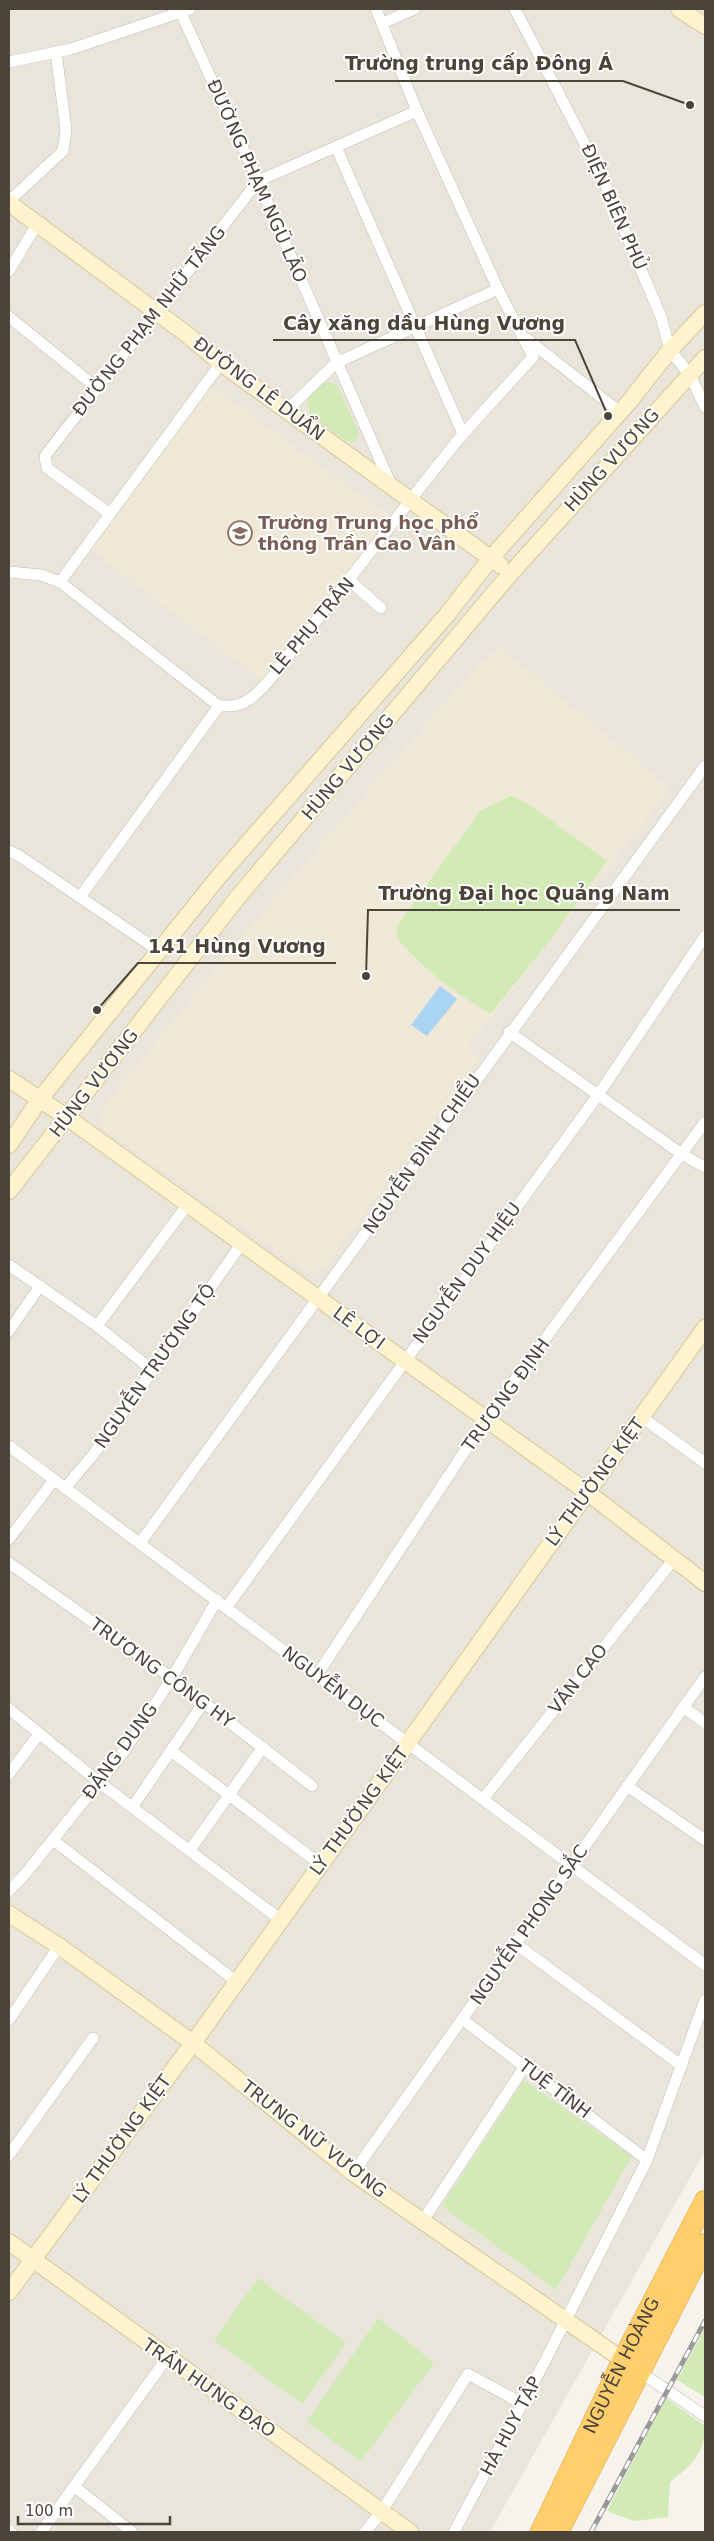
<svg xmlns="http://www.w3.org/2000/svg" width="714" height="2541" font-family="'DejaVu Sans',sans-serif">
  <rect width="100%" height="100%" fill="#f6f3ec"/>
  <!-- residential -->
  <path fill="#eae5da" d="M 9,9 L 705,9 L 705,2151 L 490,2532 L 9,2532 Z"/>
  <!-- education -->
  <g fill="#efe8d6">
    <path d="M 211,386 L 389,516 L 265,683 L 91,550 Z"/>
    <path d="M 499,647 L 671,788 L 480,1031 L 472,1036 L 469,1050 L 480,1058 L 324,1268 L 314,1272 L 305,1271 L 99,1126 L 102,1108 L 254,922 L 478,664 Z"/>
  </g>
  <!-- green -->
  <g fill="#d2eab5">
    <path d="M 324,381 L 336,384 L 359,432 L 355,442 L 346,441 L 310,414 L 307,400 Z"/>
    <path d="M 511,796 L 530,805 L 607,861 L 545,947 L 490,1014 C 454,992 423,969 396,937 L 399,923 L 481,810 Z"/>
    <path d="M 524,2080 L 632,2156 L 556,2290 L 442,2206 Z"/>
    <path d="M 258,2278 L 346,2343 L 302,2404 L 214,2340 Z"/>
    <path d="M 378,2318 L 434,2363 L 361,2461 L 307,2422 Z"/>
    <path d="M 705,2328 L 705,2397 L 677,2380 Z"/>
    <path d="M 666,2398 L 705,2426 C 705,2455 691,2465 670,2482 L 668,2517 L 634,2521 L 607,2511 Z"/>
  </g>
  <!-- water -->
  <path fill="#a9d4f2" d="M 440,986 L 457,999 L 427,1036 L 411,1025 Z"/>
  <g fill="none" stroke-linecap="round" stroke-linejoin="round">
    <!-- street casing -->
    <g stroke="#c2bbae" stroke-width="12">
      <g id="street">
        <path d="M 376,9 L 417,111 L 498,289 L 533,357 L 463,434"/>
        <path d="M 515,9 L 603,179 L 661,317 L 670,350 L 690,375 L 705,407"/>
        <path d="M 181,13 L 258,181 L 391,485"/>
        <path d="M 383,23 L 414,9"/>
        <path d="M 9,62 L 71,49 L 190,9"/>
        <path d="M 9,201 L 63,151 L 66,130 L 56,52"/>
        <path d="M 9,271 L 37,224"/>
        <path d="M 9,317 L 97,388"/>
        <path d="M 527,339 L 620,412"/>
        <path d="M 286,411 L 336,363 L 498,289"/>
        <path d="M 110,514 L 47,468 L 45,456 L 258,181 L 417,111"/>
        <path d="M 9,572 L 41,575 L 60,582 L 219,706"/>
        <path d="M 350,581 L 381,608"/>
        <path d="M 60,582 L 221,363"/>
        <path d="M 219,706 C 229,706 239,707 248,700 C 266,689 284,660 298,643 C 355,575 406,503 463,434 L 336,147"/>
        <path d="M 9,851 L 18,855 L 159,951"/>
        <path d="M 80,897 L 219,706"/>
        <path d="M 509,1032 L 683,1155 L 705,1167"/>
        <path d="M 9,1265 L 97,1326 L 151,1369"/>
        <path d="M 97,1326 L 188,1204"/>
        <path d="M 9,1331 L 40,1286"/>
        <path d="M 643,1418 L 705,1463"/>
        <path d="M 9,1446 L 705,1965"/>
        <path d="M 65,1488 L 93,1455 L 242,1243"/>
        <path d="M 9,1539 L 54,1480"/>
        <path d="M 140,1543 C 330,1285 515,1024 705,766"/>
        <path d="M 9,1563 L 172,1678 L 312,1786"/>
        <path d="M 226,1608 L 598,1095 L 705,936"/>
        <path d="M 317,1675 L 486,1419 L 705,1122"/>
        <path d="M 683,1707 L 705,1723"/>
        <path d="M 9,1709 L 99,1782 L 281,1920"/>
        <path d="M 171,1751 L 321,1865"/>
        <path d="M 9,1774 L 39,1734"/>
        <path d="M 627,1786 L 705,1840"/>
        <path d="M 483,1799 L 674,1559"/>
        <path d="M 133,1806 L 204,1702"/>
        <path d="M 53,1840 L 237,1982"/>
        <path d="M 190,1850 L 263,1747"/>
        <path d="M 9,1891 L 26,1873 L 125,1750 L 172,1678 L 217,1600"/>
        <path d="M 516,1944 L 682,2066"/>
        <path d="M 462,2019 L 647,2160"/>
        <path d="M 9,2020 L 59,1946"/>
        <path d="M 9,2155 L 93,2038"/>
        <path d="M 353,2173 L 705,1677"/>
        <path d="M 422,2222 L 525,2066"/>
        <path d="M 640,2372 L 705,2416"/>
        <path d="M 75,2487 L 132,2532"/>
        <path d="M 9,2530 L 11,2532"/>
        <path d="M 41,2532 L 167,2358"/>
        <path d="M 365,2532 L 382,2511 L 468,2374 L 521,2403"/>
        <path d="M 454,2532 L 544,2363 L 647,2160 L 705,2000"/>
      </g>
    </g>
    <!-- secondary casing -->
    <g stroke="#d6c79b" stroke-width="18">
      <g id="secondary">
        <path d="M 679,9 L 705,26"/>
        <path d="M 9,203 L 185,333 L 221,363 L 500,565"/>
        <path d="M 9,1079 L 68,1118 L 587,1492 L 705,1583"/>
        <path d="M 9,1145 L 40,1099 L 220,875 L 446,616 L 491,558 L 629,402 L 670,350 L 705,313"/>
        <path d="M 9,1191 L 238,897 L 511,573 L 705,358"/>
        <path d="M 9,1914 L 59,1946 L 193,2043 L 353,2173 L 623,2360"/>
        <path d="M 9,2242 L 410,2532"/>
        <path d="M 9,2292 L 193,2043 L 705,1328"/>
      </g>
    </g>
    <!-- highway casing -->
    <g stroke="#e0a43c" stroke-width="22">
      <g id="highway">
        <path id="s1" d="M 541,2532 L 623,2360 L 705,2201"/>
        <path d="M 558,2532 L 705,2244"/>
      </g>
    </g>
    <!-- street -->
    <use href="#street" stroke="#fff" stroke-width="11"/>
    <!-- secondary -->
    <use href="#secondary" stroke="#fff3cd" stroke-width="16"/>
    <!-- highway -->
    <use href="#highway" stroke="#ffcf6e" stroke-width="21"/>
    <!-- rail casing -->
    <g stroke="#9a9a9a" stroke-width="5">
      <path id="rail" d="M 591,2532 L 705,2321"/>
    </g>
    <!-- rail -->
    <use href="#rail" stroke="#fff" stroke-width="3" stroke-dasharray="9" stroke-linecap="butt"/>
  </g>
  <!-- icons -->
  <defs>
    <g id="school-ring" transform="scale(1.25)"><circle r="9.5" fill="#fff" stroke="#8d6e63" stroke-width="1.5"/><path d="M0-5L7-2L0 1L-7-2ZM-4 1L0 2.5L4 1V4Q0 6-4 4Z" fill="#8d6e63"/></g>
  </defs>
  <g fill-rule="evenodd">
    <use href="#school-ring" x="240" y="533"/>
  </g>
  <g text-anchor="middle" stroke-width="4" stroke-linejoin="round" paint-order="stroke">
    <!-- street labels -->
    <g font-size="18" fill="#4b4439" stroke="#fff">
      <text transform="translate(257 181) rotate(66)" y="6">ĐƯỜNG PHẠM NGŨ LÃO</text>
      <text transform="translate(614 207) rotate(66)" y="6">ĐIỆN BIÊN PHỦ</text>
      <text transform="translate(149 321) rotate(-52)" y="6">ĐƯỜNG PHẠM NHỮ TĂNG</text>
      <text transform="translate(259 389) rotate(37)" y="6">ĐƯỜNG LÊ DUẨN</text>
      <text transform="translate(612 460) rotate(-48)" y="6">HÙNG VƯƠNG</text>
      <text transform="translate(312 626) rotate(-50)" y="6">LÊ PHỤ TRẦN</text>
      <text transform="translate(348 767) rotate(-50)" y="6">HÙNG VƯƠNG</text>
      <text transform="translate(94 1083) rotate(-52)" y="6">HÙNG VƯƠNG</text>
      <text transform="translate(422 1154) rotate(-55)" y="6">NGUYỄN ĐÌNH CHIỂU</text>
      <text transform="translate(467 1273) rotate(-54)" y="6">NGUYỄN DUY HIỆU</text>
      <text transform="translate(359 1328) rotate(36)" y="6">LÊ LỢI</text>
      <text transform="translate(155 1366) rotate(-55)" y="6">NGUYỄN TRƯỜNG TỘ</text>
      <text transform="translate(506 1395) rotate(-54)" y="6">TRƯƠNG ĐỊNH</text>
      <text transform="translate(595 1482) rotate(-54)" y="6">LÝ THƯỜNG KIỆT</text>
      <text transform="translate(162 1673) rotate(36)" y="6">TRƯƠNG CÔNG HY</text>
      <text transform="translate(578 1679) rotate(-52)" y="6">VĂN CAO</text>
      <text transform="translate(333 1687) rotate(37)" y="6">NGUYỄN DỤC</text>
      <text transform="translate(120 1751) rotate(-54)" y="6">ĐẶNG DUNG</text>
      <text transform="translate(359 1811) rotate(-54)" y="6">LÝ THƯỜNG KIỆT</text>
      <text transform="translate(529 1925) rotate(-55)" y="6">NGUYỄN PHONG SẮC</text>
      <text transform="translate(555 2089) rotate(37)" y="6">TUỆ TĨNH</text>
      <text transform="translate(122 2139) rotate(-54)" y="6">LÝ THƯỜNG KIỆT</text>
      <text transform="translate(314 2139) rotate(38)" y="6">TRƯNG NỮ VƯƠNG</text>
      <text dy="6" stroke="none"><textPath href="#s1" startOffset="185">NGUYỄN HOÀNG</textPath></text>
      <text transform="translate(209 2388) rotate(35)" y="6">TRẦN HƯNG ĐẠO</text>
      <text transform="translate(511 2426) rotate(-62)" y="6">HÀ HUY TẬP</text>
    </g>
    <!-- education labels -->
    <g font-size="18" font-weight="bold" fill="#785e54" stroke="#fff" text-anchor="start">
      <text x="258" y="529">Trường Trung học phổ<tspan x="258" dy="21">thông Trần Cao Vân</tspan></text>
    </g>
  </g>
  <!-- callouts -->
  <path fill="none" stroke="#4b4439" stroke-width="2" d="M690 105L623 81H335M608 416L575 340H273M366 976L368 910H680M97 1010L138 963H336"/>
  <g fill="#4b4439" stroke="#fff" stroke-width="2">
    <circle cx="690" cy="105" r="5"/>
    <circle cx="608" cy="416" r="5"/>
    <circle cx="366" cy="976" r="5"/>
    <circle cx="97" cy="1010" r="5"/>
  </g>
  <g font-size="19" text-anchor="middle" font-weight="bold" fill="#4b4439" stroke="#fff" stroke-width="4" stroke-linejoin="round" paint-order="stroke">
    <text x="479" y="70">Trường trung cấp Đông Á</text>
    <text x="424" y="330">Cây xăng dầu Hùng Vương</text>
    <text x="524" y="900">Trường Đại học Quảng Nam</text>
    <text x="237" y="953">141 Hùng Vương</text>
  </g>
  <!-- border -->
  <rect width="714" height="2541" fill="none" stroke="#4b4439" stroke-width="20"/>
  <!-- scale -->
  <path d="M18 2516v8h152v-8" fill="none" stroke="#4b4439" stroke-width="2.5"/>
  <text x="25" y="2516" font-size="15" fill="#4b4439" stroke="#ffffff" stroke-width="4" paint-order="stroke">100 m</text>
</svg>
